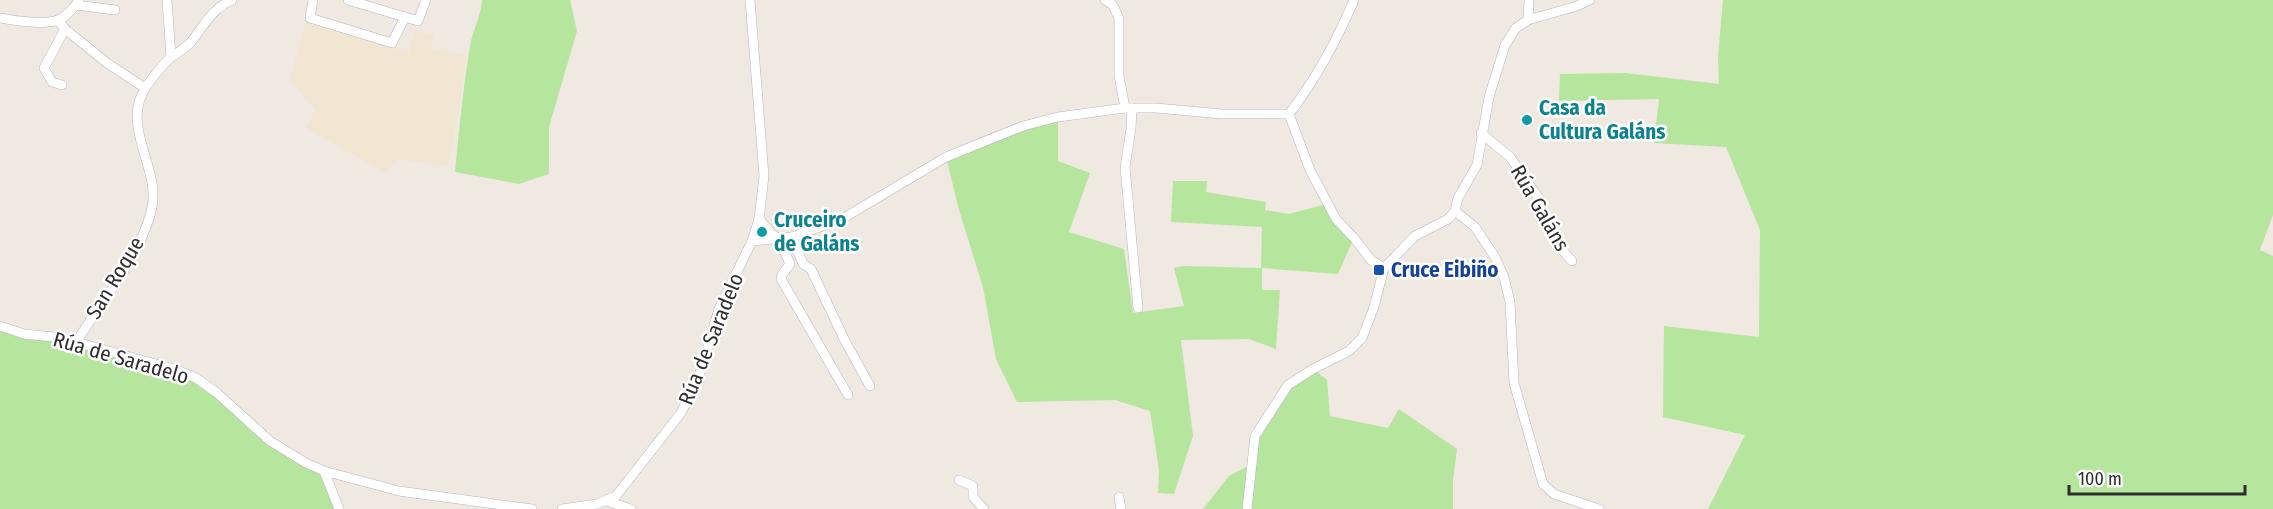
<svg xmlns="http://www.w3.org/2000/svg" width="2273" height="509" font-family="'Fira Sans Condensed',sans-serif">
  <rect width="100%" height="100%" fill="#efe9e1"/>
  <!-- education -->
  <path fill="#f0e6d1" d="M 306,23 L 409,53 L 415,30 L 434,35 L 431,49 L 467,56 L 449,166 L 398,159 L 386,173 L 306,128 L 315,110 L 296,86 L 289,82 Z"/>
  <!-- green -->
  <g fill="#b6e59e">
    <path d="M 482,0 L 570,0 L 577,31 L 549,127 L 549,174 L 519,184 L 455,172 C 459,130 463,88 470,46 C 473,30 481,16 482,0 Z"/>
    <path d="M 1723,0 L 2273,0 L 2273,215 L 2260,250 L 2273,256 L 2273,509 L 1708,509 L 1745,435 L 1663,417 L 1664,326 L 1759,337 L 1760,230 L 1726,147 L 1654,143 L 1659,99 L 1559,101 L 1560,74 L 1625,73 L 1719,84 L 1718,57 Z"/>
    <path d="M 1058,117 L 1058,161 L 1090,173 L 1069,232 L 1124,249 L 1133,313 L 1184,306 L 1174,268 L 1184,266 L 1261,268 L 1262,227 L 1171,222 L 1173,181 L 1207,181 L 1206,192 L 1266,202 L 1265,210 L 1289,214 L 1323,205 L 1354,238 L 1338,274 L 1262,268 L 1262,290 L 1280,290 L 1276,349 L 1249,339 L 1181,340 L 1193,436 L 1174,494 L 1158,493 L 1159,470 L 1150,411 L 1115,400 L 1017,402 L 996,359 L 983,287 L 959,210 L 946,157 Z"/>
    <path d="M 0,325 L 174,369 L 217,393 L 270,441 L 324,471 L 339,509 L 0,509 Z"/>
    <path d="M 1313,369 L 1327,380 L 1330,416 L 1388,428 L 1399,409 L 1457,449 L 1453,481 L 1453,509 L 1203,509 L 1229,476 L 1252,464 L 1255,436 L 1286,388 Z"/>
  </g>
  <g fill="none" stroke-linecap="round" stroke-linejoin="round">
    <!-- street casing -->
    <g stroke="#b4b7c1" stroke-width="10">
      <g id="street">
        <path d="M 167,0 L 171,57"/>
        <path d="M 313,0 L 310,18 L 392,43 L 405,17"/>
        <path d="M 348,0 L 418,21 L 426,0"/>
        <path d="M 1105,0 L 1113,5 L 1119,19 L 1119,76 L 1125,108"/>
        <path d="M 76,5 L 115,10"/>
        <path d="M 0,18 C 14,21 45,25 58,20 C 66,17 75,7 79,0"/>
        <path d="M 58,20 L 65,29 L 107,63 L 145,88"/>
        <path d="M 1528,20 L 1577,6 L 1590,0"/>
        <path d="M 62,85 L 52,82 L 44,68 L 65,29"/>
        <path d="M 1132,108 L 1131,129 L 1125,167 L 1138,308"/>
        <path d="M 1289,114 L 1310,170 L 1336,219 L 1354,238 L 1371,260 L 1384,268"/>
        <path d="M 1481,133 L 1510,157 L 1527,181 L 1540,200 L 1555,242 L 1572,261"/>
        <path d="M 1455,211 L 1475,227 L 1495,257 L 1504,277 L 1510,302 L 1514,383 L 1543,484 L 1554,494 L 1599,509"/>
        <path d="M 759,219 L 771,233 L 779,239 L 790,264 L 782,275 L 781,279 L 848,395"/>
        <path d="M 792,237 L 803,264 L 811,269 L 845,341 L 870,386"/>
        <path d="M 752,241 L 792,237 L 842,219 L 946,157 L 1023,126 L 1058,117 L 1125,108 L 1156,108 L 1222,114 L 1289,114 C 1316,79 1337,40 1354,0"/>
        <path d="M 0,326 L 24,334 L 53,337 L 76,342 L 174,369 L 196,378 L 217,393 L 270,441 L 306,463 L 324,471 L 399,491 L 532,509"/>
        <path d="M 76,342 C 100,305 144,250 152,207 C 160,167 120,126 146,87 C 153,77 163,63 173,56 C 179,51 186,48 191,42 C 204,26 211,9 232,0"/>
        <path d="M 324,471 L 339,509"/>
        <path d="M 959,480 L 973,486 L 973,497 L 984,509"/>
        <path d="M 1119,497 L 1121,509"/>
        <path d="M 607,501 L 631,509"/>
        <path d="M 562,509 L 597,504 L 616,496 L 681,413 L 699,376 L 719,309 L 752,241 L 759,219 L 764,176 L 750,0"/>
        <path d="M 1247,509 L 1255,436 L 1288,385 L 1313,369 L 1349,351 L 1362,338 L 1374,307 L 1384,268 L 1415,236 L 1448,219 L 1455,211 L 1458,198 L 1477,165 L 1489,97 L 1505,45 L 1516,28 L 1528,20 L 1529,0"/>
      </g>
    </g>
    <!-- street -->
    <use href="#street" stroke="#fff" stroke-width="9"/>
  </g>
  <!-- markers -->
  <g fill="#0f9aa8" stroke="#fff" stroke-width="2">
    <circle cx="1527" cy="120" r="6"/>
    <circle cx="762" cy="232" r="6"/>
  </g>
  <rect fill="#1a4fb4" stroke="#fff" stroke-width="2" x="1373" y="264" width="12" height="12" rx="3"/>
  <g text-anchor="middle" stroke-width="5" stroke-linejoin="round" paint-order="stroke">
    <!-- culture labels -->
    <g font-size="21" font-weight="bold" fill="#0d838f" stroke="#fff" text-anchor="start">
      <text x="1539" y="115">Casa da<tspan x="1539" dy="24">Cultura Galáns</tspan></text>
      <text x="774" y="227">Cruceiro<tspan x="774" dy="24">de Galáns</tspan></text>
    </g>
    <!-- street labels -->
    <g font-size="21" fill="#2e2e2e" stroke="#fff">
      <text transform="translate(1540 208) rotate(60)" y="7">Rúa Galáns</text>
      <text transform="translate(115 278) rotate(-59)" y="7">San Roque</text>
      <text transform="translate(711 339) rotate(-68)" y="7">Rúa de Saradelo</text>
      <text transform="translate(121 358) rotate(16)" y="7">Rúa de Saradelo</text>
    </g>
    <!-- transit labels -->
    <g font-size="21" font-weight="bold" fill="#164399" stroke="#fff" text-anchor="start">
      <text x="1391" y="277">Cruce Eibiño</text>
    </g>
  </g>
  <!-- scale -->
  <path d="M2069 485v9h176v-9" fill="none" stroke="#2e2e2e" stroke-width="3"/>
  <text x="2078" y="485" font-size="18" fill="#2e2e2e" stroke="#ffffff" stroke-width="4.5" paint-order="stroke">100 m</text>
</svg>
